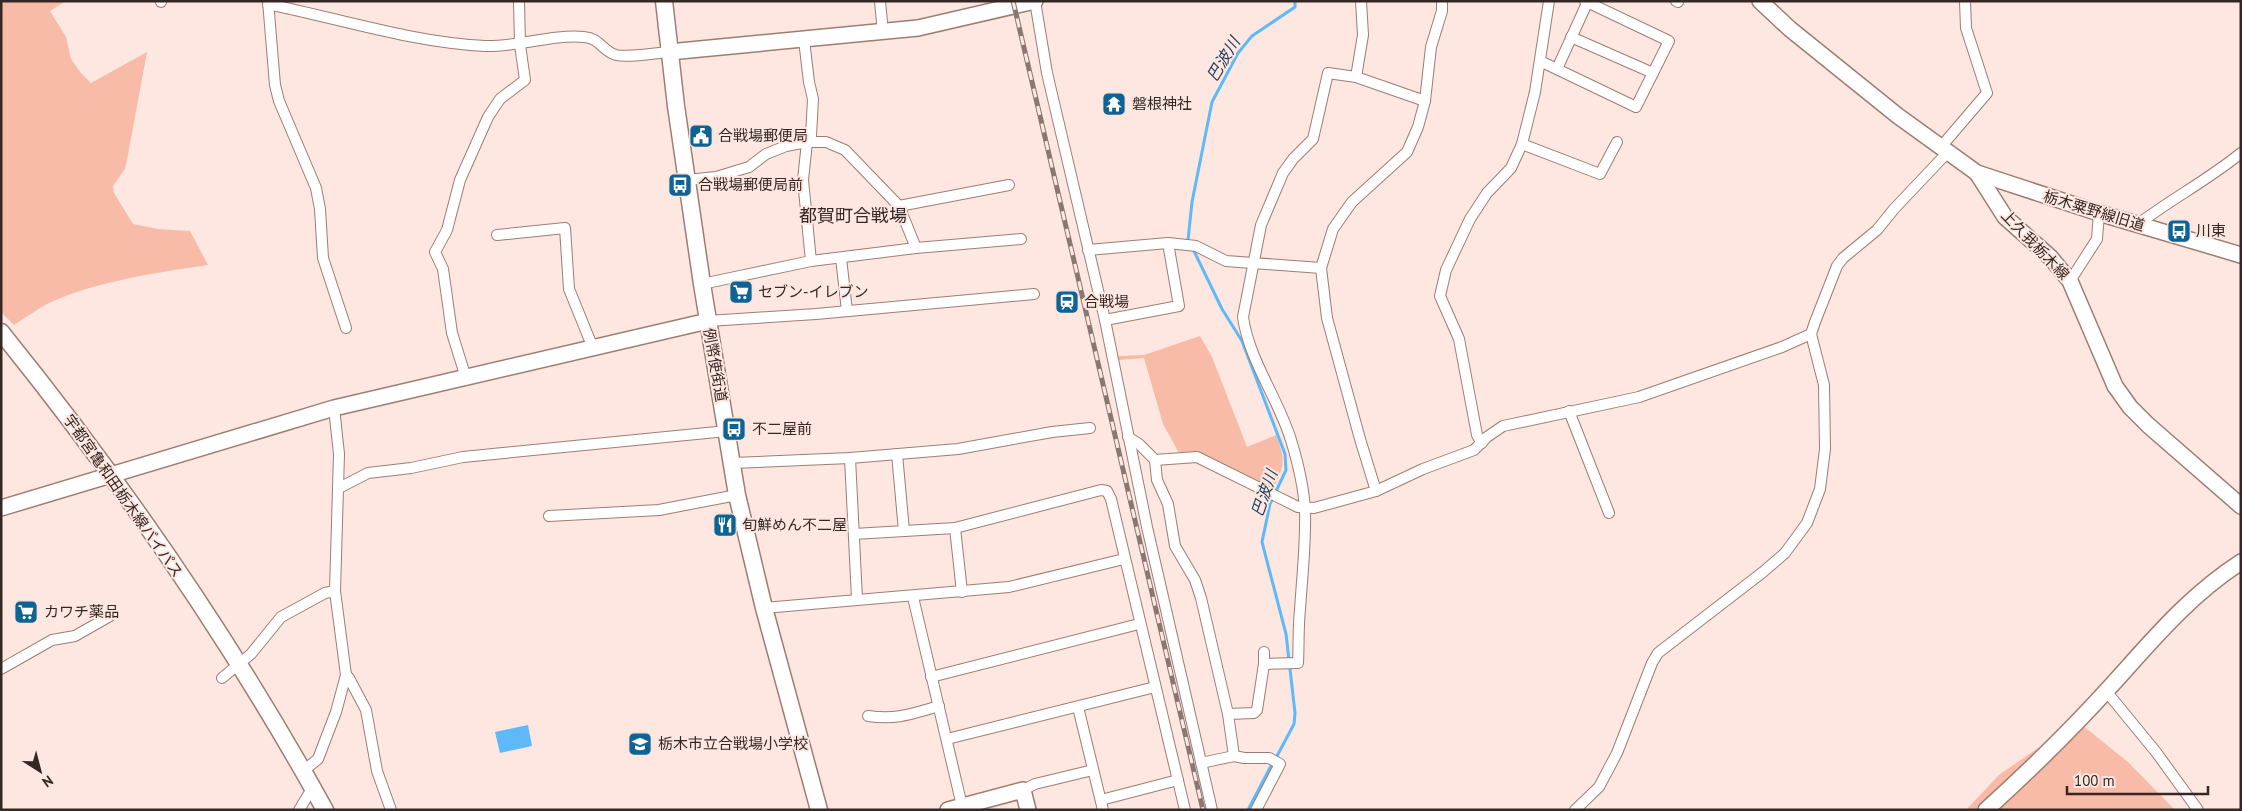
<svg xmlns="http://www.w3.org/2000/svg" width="2242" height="811" font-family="'PT Sans','Noto Sans JP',sans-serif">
  <rect width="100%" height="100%" fill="#fee7e0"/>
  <!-- green -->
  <g fill="#f7bba7">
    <path d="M 1,1 L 66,1 L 50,11 L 66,37 L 71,59 L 81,73 L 91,83 L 147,52 L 127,160 L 125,169 L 113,186 L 114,193 L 133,224 L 158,229 L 190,231 L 208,265 C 155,273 96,281 47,304 C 36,310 25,318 14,325 L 1,312 Z"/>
    <path d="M 1200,336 L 1212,357 L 1247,447 L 1276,435 C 1286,462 1285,463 1273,490 L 1193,452 L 1179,453 L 1163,424 L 1144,358 L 1119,360 L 1118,356 L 1144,355 Z"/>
    <path d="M 2077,721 L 2128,762 L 2175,810 L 1966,810 L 1999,775 Z"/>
  </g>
  <!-- water -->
  <path fill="#5db9f8" d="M 528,725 L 532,746 L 500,753 L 495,732 Z"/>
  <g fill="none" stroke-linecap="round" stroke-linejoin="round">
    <!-- stream -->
    <g stroke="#5db9f8" stroke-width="3">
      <path d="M 1188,240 L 1192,202 L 1212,102 L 1238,53 L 1252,36 L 1295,7 L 1295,1"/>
      <path d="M 1193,249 L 1222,309 L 1242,341 L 1285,454 L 1286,470 L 1270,504 L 1262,542 L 1286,634 L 1295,713 L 1294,724 L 1277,756"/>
      <path d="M 1248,810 L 1272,764"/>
    </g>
    <!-- street casing -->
    <g stroke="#9e7d71" stroke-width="12">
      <g id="street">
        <path d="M 268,1 L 275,85 L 279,101 L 316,188 L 320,209 L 323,258 L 346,328"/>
        <path d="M 880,1 L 883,33"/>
        <path d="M 1035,1 L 1047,73 L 1105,320 L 1147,527 L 1212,810"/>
        <path d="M 1676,1 L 1678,2"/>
        <path d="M 161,2 L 161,1"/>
        <path d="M 268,4 C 341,19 411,42 485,46 C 519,47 551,34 584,37 C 600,38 602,51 616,55 C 629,58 655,53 669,52"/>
        <path d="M 1571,37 L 1653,73"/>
        <path d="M 804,40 L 809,82 L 813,99 L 811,136 L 807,142 L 803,180 L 811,261"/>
        <path d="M 1540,61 L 1636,107 L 1669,41 L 1585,1"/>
        <path d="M 1557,69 L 1588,1"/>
        <path d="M 1356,77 L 1363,35 L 1361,1"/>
        <path d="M 1522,144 L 1600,174 L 1617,142"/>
        <path d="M 1940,148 L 1987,93 L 1966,28 L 1965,1"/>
        <path d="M 687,180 L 716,177 L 749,167 L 766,154 L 786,146 L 807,142 L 826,142 L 845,150 L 899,206 L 916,248"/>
        <path d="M 899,206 L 1009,185"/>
        <path d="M 2137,225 C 2171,199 2208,180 2241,153"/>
        <path d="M 497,235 L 565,228 L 569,289 L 593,348"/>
        <path d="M 1088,250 L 1168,243 L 1196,246 L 1226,261 L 1321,268"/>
        <path d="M 841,258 L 847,311"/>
        <path d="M 2070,281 L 2097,239 L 2099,213"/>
        <path d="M 702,284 L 811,261 L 916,248 L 1021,239"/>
        <path d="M 1105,320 L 1179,306 L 1168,243"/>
        <path d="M 708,321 L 816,314 L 1034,294"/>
        <path d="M 466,378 L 452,333 L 443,269 L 435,252 L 447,230 L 460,180 L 488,117 L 500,99 L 525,80 L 520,45 L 519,1"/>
        <path d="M 1569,411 L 1609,513"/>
        <path d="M 1128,437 L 1139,444 L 1155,460 L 1157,480 L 1168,504 L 1175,546 L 1195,580 L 1201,598 L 1228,714 L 1234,756 L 1201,763"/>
        <path d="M 1482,443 L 1477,435 L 1459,339 L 1440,296 L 1446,270 L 1470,219 L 1487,193 L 1511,168 L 1522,144 L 1535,92 L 1549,1"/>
        <path d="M 897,454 L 904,531"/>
        <path d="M 850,458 L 857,599"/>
        <path d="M 1155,460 L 1197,457 L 1298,507 L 1314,508 L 1376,491 L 1423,469 L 1474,450 L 1487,437 L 1503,426 L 1639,397 L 1782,347 L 1811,334"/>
        <path d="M 732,463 L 850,458 L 958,449 L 1052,432 L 1090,428"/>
        <path d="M 339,488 L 368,473 L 411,468 L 463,457 L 727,431"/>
        <path d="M 1376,491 L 1360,439 L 1327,318 L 1321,268 L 1333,229 L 1352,202 L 1407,152 L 1418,127 L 1425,101 L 1431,47 L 1442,11 L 1442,1"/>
        <path d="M 549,516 L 659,510 L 737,495"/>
        <path d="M 955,528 L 962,592"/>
        <path d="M 854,534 L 955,528 L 1101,490 L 1107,491 L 1111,499 L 1185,810"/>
        <path d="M 913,597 L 962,806"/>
        <path d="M 764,608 L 1009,587 L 1124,559"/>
        <path d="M 1264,664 L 1298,663 C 1299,645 1298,627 1300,610 C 1302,577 1306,544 1305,511 C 1304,488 1298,463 1291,440 C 1278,398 1249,360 1243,317 L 1261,225 L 1283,173 L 1293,159 L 1313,139 L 1328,73 L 1356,77 L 1425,101"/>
        <path d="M 1,669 L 52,640 L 75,636 L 110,616"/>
        <path d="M 346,675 L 349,678 L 366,710 L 377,771 L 391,810"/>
        <path d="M 931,677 L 1139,624"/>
        <path d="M 222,678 L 251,654 L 281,617 L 325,593 L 335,591"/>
        <path d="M 2106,691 L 2156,752 L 2198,810"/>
        <path d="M 1078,707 L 1103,810"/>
        <path d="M 1228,714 L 1254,713 L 1257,710 L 1264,664 L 1264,652"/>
        <path d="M 868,716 C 897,720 911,714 939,706"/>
        <path d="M 947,739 L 1155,687"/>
        <path d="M 1234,756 L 1244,758 L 1269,758 L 1280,764 L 1256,810"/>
        <path d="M 303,771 L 318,759 L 336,712 L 346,675 L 335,591 L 339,454 L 334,408"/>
        <path d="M 1023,790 L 1035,784 L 1093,770"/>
        <path d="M 1101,800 L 1178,780"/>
        <path d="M 299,810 L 313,787"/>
        <path d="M 1575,810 L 1599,787 L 1617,753 L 1652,663 L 1658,653 L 1763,572 L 1785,553 L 1807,523 L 1820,489 L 1825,449 L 1824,385 L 1811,334 L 1815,322 L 1837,266 L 1843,258 L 1877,230 L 1894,209 L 1947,153"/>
      </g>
    </g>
    <!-- secondary casing -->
    <g stroke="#9e7d71" stroke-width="18">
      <g id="secondary">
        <path d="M 1760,1 L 1790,29 L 1898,116 L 1977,173 L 2099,213 L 2241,255"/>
        <path d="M 669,52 L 918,28 L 1035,1"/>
        <path d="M 1977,173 L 2005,217 L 2050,257 L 2070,281 L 2115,386 L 2130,407 L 2148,425 L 2241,506"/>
        <path d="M 1,508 L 334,408 L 708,321"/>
        <path d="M 948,810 L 1023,790 L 1028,810"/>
        <path d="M 1986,810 C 2029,771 2070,731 2109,688 C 2151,642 2187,597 2241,562"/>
      </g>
    </g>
    <!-- primary casing -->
    <g stroke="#9e7d71" stroke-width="19">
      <g id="primary">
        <path d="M 664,1 L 676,106 L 702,284 L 737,495 L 764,608 L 819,810"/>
        <path d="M 1,332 C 122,482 232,642 325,810"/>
      </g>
    </g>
    <!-- street -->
    <use href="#street" stroke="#fff" stroke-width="10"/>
    <!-- secondary -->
    <use href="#secondary" stroke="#fff" stroke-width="15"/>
    <!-- primary -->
    <use href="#primary" stroke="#fff" stroke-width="16"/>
    <!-- rail casing -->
    <g stroke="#897772" stroke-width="5">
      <path id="rail" d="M 1013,1 L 1203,810"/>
    </g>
    <!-- rail -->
    <use href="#rail" stroke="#fee7e0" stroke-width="3" stroke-dasharray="9" stroke-linecap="butt"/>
  </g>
  <!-- icons -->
  <defs>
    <g id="temple-square" transform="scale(1.25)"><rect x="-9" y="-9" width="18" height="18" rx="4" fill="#0c6394" stroke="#fee7e0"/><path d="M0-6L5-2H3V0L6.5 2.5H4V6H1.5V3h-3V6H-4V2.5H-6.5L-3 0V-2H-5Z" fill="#fff"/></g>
    <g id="civic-square" transform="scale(1.25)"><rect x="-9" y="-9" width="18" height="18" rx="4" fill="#0c6394" stroke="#fee7e0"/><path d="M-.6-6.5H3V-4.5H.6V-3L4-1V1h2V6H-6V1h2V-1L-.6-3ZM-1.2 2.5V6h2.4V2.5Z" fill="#fff"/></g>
    <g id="bus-square" transform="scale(1.25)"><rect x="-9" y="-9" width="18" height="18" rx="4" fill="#0c6394" stroke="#fee7e0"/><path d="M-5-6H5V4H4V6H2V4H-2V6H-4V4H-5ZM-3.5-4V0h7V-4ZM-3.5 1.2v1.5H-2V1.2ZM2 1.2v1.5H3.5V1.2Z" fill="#fff"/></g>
    <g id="supermarket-square" transform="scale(1.25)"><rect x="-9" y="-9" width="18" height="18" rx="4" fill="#0c6394" stroke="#fee7e0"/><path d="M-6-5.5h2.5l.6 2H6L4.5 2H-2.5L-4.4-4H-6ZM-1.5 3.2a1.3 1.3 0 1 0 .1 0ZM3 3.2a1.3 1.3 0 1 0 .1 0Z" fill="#fff"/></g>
    <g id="station-square" transform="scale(1.25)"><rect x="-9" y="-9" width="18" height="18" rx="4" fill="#0c6394" stroke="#fee7e0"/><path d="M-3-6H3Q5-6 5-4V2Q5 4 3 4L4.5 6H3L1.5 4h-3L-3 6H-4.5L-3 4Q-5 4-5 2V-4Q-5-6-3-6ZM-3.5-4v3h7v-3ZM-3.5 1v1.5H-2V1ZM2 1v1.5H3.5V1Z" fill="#fff"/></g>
    <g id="restaurant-square" transform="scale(1.25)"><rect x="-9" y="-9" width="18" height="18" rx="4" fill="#0c6394" stroke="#fee7e0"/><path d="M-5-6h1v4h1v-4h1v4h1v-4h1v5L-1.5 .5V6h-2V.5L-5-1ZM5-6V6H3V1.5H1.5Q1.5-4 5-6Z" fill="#fff"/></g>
    <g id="school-square" transform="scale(1.25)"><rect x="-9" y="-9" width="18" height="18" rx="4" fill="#0c6394" stroke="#fee7e0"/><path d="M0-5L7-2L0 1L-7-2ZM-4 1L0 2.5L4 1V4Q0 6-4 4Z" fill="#fff"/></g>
  </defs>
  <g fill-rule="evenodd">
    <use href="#temple-square" x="1114" y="104"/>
    <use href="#civic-square" x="701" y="136"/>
    <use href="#bus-square" x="680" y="185"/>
    <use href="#bus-square" x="2179" y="231"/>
    <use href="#supermarket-square" x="741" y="292"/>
    <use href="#station-square" x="1067" y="302"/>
    <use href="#bus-square" x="734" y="429"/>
    <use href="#restaurant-square" x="725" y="525"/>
    <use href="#supermarket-square" x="26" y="612"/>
    <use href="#school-square" x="640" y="744"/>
  </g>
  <g text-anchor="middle" stroke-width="4" stroke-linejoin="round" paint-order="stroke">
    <!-- poi labels -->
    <g font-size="15" fill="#352723" stroke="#fee7e0" text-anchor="start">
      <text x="1132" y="109">磐根神社</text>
      <text x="718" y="141">合戦場郵便局</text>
      <text x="698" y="190">合戦場郵便局前</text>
      <text x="2196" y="236">川東</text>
      <text x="758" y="297">セブン-イレブン</text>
      <text x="1084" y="307">合戦場</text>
      <text x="752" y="434">不二屋前</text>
      <text x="742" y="530">旬鮮めん不二屋</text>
      <text x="44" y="617">カワチ薬品</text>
      <text x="658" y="749">栃木市立合戦場小学校</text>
    </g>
    <!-- street labels -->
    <g font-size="15" fill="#352723" stroke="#fee7e0">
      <text transform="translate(2094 211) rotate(17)" y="5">栃木粟野線旧道</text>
      <text transform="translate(2035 245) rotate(46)" y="5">上久我栃木線</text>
      <text transform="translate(715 365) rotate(80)" y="5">例幣使街道</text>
      <text transform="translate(123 496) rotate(55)" y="5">宇都宮亀和田栃木線バイパス</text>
    </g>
    <!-- water labels -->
    <g font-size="16" font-style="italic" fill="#183e59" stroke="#fee7e0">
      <text transform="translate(1223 59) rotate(-59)" y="6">巴波川</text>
      <text transform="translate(1264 493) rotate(-71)" y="6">巴波川</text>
    </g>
    <!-- quarter labels -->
    <g font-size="18" fill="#352723" stroke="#fee7e0">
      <text x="853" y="222">都賀町合戦場</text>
    </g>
  </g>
  <!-- border -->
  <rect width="2242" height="811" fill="none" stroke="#352723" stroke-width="5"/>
  <!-- north arrow -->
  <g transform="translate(40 771) rotate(144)" stroke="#fee7e0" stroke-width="4" paint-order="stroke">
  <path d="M0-4L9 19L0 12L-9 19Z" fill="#352723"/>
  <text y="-8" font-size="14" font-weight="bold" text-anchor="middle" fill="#352723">N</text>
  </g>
  <!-- scale -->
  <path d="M2067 786v8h141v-8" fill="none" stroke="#352723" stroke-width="2.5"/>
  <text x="2074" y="786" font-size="15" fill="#352723" stroke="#fee7e0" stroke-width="4" paint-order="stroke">100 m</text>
</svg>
